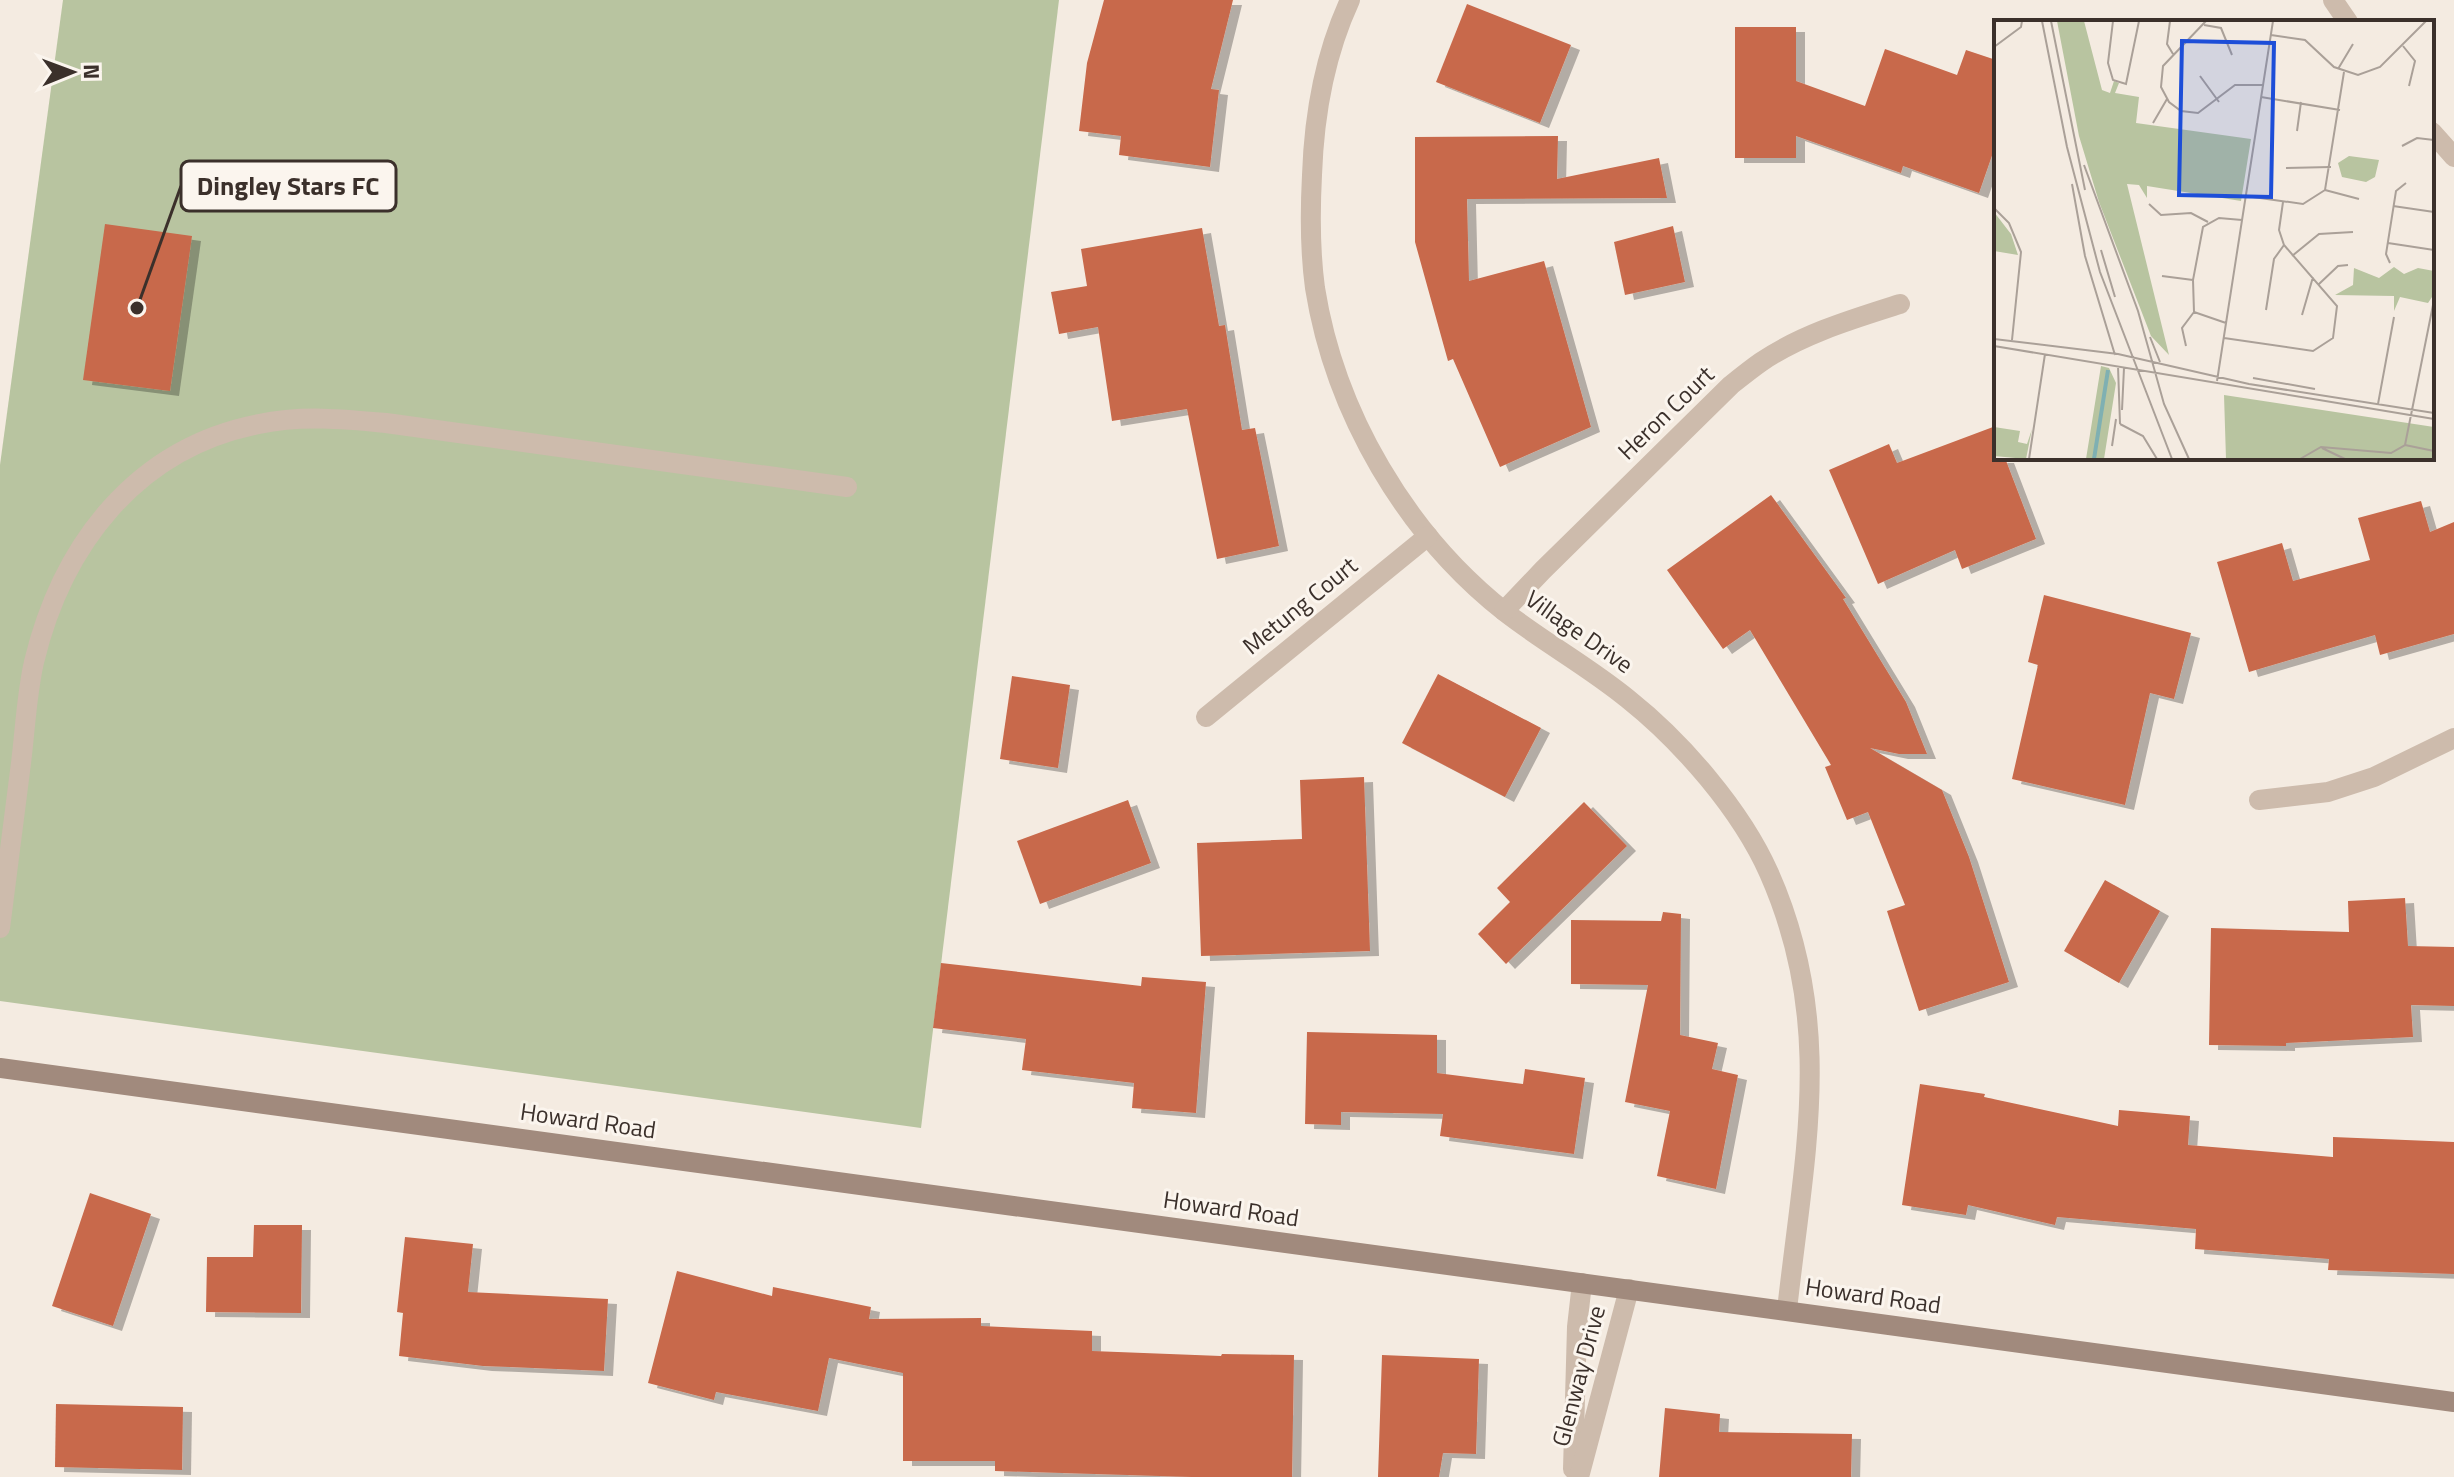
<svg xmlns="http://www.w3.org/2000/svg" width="2454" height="1477" font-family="'Titillium Web',sans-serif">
  <defs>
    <filter id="shadow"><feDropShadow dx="9" dy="5" stdDeviation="0" flood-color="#0004"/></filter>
  </defs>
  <rect width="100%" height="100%" fill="#f4ebe1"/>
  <!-- green -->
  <path fill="#b8c4a0" d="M 63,0 L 1059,0 L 921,1128 L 0,1001 L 0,465 Z"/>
  <!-- building -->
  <g fill="#c8694b" filter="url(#shadow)">
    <path d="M 1104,0 L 1233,0 L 1211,89 L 1219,90 L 1210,167 L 1119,155 L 1121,136 L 1079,131 L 1087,63 Z"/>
    <path d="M 1467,4 L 1571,45 L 1540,123 L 1436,82 Z"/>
    <path d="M 1735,27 L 1796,27 L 1796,81 L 1865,106 L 1885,49 L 1957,75 L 1966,50 L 1996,60 L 1996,144 L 1979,193 L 1903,166 L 1901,173 L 1796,136 L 1796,158 L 1735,158 Z"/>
    <path d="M 1558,136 L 1557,179 L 1659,158 L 1667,198 L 1467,199 L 1469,281 L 1544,261 L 1591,427 L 1500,467 L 1453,359 L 1448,361 L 1415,242 L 1415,137 Z"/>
    <path d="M 105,224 L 192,236 L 170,391 L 83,380 Z"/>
    <path d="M 1673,226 L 1685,282 L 1625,295 L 1614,242 Z"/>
    <path d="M 1202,228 L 1219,326 L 1225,325 L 1242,430 L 1255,428 L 1279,546 L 1217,559 L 1187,409 L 1112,421 L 1098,327 L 1059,334 L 1051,292 L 1087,286 L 1081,249 Z"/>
    <path d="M 1993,427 L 1996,434 L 1996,458 L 2005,458 L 2036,539 L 1962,569 L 1955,550 L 1878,584 L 1829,470 L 1889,444 L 1897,463 Z"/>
    <path d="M 1771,495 L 1846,598 L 1843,599 L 1906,702 L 1927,754 L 1899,754 L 1870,748 L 1942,790 L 1969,857 L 2009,982 L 1919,1011 L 1887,911 L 1905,905 L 1868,812 L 1847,820 L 1825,767 L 1831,765 L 1750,630 L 1723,649 L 1667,570 Z"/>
    <path d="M 2421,501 L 2430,532 L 2454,522 L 2454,634 L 2380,655 L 2375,635 L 2249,672 L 2217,562 L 2282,543 L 2293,581 L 2370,560 L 2358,518 Z"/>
    <path d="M 2044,595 L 2191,633 L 2174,699 L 2150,693 L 2125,805 L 2012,779 L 2038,665 L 2028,662 Z"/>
    <path d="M 1438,674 L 1541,728 L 1505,797 L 1402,743 Z"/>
    <path d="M 1012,676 L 1070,685 L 1058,768 L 1000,759 Z"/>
    <path d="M 1364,777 L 1370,951 L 1201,956 L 1197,843 L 1302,839 L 1300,780 Z"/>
    <path d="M 1128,800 L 1151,863 L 1040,904 L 1017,841 Z"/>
    <path d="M 1584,802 L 1627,846 L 1506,964 L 1478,934 L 1510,902 L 1497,888 Z"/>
    <path d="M 2105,880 L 2160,911 L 2119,983 L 2064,951 Z"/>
    <path d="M 2405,898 L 2408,946 L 2454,947 L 2454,1006 L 2411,1005 L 2413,1037 L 2286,1043 L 2286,1046 L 2209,1045 L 2211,928 L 2349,932 L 2348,901 Z"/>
    <path d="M 1663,912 L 1681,914 L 1680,1035 L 1718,1043 L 1712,1069 L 1738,1075 L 1716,1189 L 1657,1176 L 1670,1111 L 1625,1102 L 1648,985 L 1571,984 L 1571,920 L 1661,921 Z"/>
    <path d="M 941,963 L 1141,986 L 1142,977 L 1206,982 L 1196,1113 L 1132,1108 L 1134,1083 L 1022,1070 L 1026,1039 L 933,1028 Z"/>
    <path d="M 1307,1032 L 1437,1035 L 1437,1073 L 1523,1084 L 1525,1069 L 1585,1078 L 1574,1154 L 1440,1136 L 1443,1114 L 1341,1112 L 1341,1125 L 1305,1124 Z"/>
    <path d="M 1920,1084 L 1985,1094 L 1984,1097 L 2118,1126 L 2119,1110 L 2190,1116 L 2188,1145 L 2333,1157 L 2333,1137 L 2454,1142 L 2454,1274 L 2328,1270 L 2329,1259 L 2195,1249 L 2196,1229 L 2057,1217 L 2055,1225 L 1968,1205 L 1966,1215 L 1902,1205 Z"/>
    <path d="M 90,1193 L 151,1214 L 113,1326 L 52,1306 Z"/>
    <path d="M 254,1225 L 302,1225 L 301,1313 L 206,1312 L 207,1257 L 253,1257 Z"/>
    <path d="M 405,1237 L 473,1244 L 468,1292 L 608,1299 L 604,1371 L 483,1366 L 399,1356 L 403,1313 L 397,1312 Z"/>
    <path d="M 677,1271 L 772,1296 L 773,1287 L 871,1307 L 869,1319 L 981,1318 L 981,1326 L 1092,1331 L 1092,1351 L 1221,1356 L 1222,1354 L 1294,1355 L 1292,1477 L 1192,1477 L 995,1471 L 995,1461 L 903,1461 L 903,1373 L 829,1358 L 818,1411 L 716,1392 L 714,1400 L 648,1383 Z"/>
    <path d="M 1382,1355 L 1479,1359 L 1476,1454 L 1443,1453 L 1439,1477 L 1378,1477 Z"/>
    <path d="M 56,1404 L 183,1407 L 182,1470 L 55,1467 Z"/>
    <path d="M 1665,1408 L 1720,1414 L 1719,1432 L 1852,1434 L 1851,1477 L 1659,1477 Z"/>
  </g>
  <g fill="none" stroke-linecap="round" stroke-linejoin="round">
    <!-- service -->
    <path stroke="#cdbbac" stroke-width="20" d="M 0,928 C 7,876 13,823 20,771 C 25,735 26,697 34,662 C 62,545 136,448 259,424 C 301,415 344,419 386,423 L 847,487"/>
    <!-- minor -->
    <g stroke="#cdbbac" stroke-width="20">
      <path d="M 1350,0 C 1325,54 1314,116 1312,175 C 1310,213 1310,251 1315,288 C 1335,413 1406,534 1505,612 C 1545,643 1589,667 1628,699 C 1682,742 1741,810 1769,873 C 1836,1024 1804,1155 1787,1310"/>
      <path d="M 2333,0 L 2348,22"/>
      <path d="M 2432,132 L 2454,157"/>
      <path d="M 1504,611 L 1543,570 L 1731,385 C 1741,377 1751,369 1761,362 C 1802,334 1853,319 1900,304"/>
      <path d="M 1206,717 L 1428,536"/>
      <path d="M 2259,800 L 2328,792 L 2374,777 L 2454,738"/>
      <path d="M 1573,1469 L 1577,1327 L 1582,1283"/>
      <path d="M 1579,1477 L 1629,1289"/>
    </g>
    <!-- secondary -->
    <path stroke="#a18a7d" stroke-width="20" d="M 0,1068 L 2454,1402"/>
  </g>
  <g text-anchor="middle" stroke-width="6" stroke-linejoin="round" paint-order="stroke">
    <!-- street labels -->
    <g font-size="24" fill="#3b302b" stroke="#fbf5ee">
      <text transform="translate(1666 413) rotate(-44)" y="8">Heron Court</text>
      <text transform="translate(1300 606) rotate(-39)" y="8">Metung Court</text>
      <text transform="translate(1579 632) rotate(35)" y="8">Village Drive</text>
      <text transform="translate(588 1121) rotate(8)" y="8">Howard Road</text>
      <text transform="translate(1231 1209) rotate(8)" y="8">Howard Road</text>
      <text transform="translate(1873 1296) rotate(8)" y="8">Howard Road</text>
      <text transform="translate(1579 1376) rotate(-75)" y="8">Glenway Drive</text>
    </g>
  </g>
  <!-- overview -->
  <g transform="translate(1994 20)">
    <rect width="440" height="440" fill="#f4ebe1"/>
    <path d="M 63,1 L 90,1 L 108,70 L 116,73 L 120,61 L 125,63 L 121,73 L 145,77 L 142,103 L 257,119 L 247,181 L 153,166 L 153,178 L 145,165 L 133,164 L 175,335 L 157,316 L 105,182 L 85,116 ZM 355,136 L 385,140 L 381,157 L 372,162 L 348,157 L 344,143 ZM 0,192 L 17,214 L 24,235 L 0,231 ZM 400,247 L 410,254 L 424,248 L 440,251 L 440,274 L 434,283 L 406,277 L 400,291 L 400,276 L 341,275 L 359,265 L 360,248 L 385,258 ZM 107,346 L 115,348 L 122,363 L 110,439 L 92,439 ZM 230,375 L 440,407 L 440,439 L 232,439 ZM 0,407 L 26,411 L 24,422 L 33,424 L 38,409 L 32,439 L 0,436 Z" fill="#b8c4a0"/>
    <path fill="none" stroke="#7fb0b2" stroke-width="4" d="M 100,439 L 114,350"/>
    <path fill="none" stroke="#aaa098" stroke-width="2" d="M 48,1 L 73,127 L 106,252 L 178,439M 57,1 L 91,170M 119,1 L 114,43 L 119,60 L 132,64 L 145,1M 176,1 L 173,24 L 179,34M 212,1 L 169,46 L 167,67 L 175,82 L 187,91 L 204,93 L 241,65 L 269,65M 210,5 L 227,8 L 238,35M 277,15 L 311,20 L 340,47 L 364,55 L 386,47 L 432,1M 409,26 L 421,41 L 415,66M 0,27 L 27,7 L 28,1M 344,49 L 359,24M 206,56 L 225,82M 267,77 L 346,90M 159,103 L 173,79M 303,111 L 307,82M 408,126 L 423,118 L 440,120M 90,145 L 144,291 L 170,384 L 195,439M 292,148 L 337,147M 78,164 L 91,236 L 121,335M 331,170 L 365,179M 252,176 L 309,184 L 331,170 L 350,52M 155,184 L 167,195 L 197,193 L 214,202M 399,186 L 440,192M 0,188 L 15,203 L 27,232 L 18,320M 394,223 L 440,230M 107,230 L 121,277M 298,236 L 325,214 L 359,212M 396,243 L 392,234 L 402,171 L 412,163M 168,256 L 199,260M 325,264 L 344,246 L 354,245M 272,290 L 280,239 L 290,225M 308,295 L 319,257M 232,303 L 200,292 L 199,260 L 209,207 L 225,198 L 248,200M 156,317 L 166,342M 230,318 L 319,331 L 339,318 L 343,286 L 290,225 L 285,210 L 289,182M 0,319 L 124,334 L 255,364 L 440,393M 0,326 L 440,399M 192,326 L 188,308 L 200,292M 124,346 L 126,404M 259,358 L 321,369M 223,361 L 279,1M 384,384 L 400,297M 128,390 L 130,348M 126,404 L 149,416 L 163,439M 411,425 L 440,431M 118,426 L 122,399M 328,428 L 351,439M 35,439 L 51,334M 306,439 L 327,427 L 397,433 L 411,425 L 440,280"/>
    <path fill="#1d4ed8" fill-opacity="0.15" stroke="#1d4ed8" stroke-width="4" d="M 188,21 L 280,23 L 277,177 L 185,175 Z"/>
    <rect width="440" height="440" fill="none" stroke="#3b302b" stroke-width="4"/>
  </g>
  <!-- callouts -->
  <path fill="none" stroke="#3b302b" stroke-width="3" d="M137 308L181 186"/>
  <circle fill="#3b302b" stroke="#fbf5ee" stroke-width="3" cx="137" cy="308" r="8"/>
  <rect fill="#fbf5ee" stroke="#3b302b" stroke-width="3" x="181" y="161" width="215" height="50" rx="8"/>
  <g font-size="26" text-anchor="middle" font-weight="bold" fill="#3b302b">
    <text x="288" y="195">Dingley Stars FC</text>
  </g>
  <!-- north arrow -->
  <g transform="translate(72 72) rotate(89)" stroke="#fbf5ee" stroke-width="6" paint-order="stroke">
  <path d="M0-6L14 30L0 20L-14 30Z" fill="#3b302b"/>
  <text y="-12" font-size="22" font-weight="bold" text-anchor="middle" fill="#3b302b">N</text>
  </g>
</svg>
